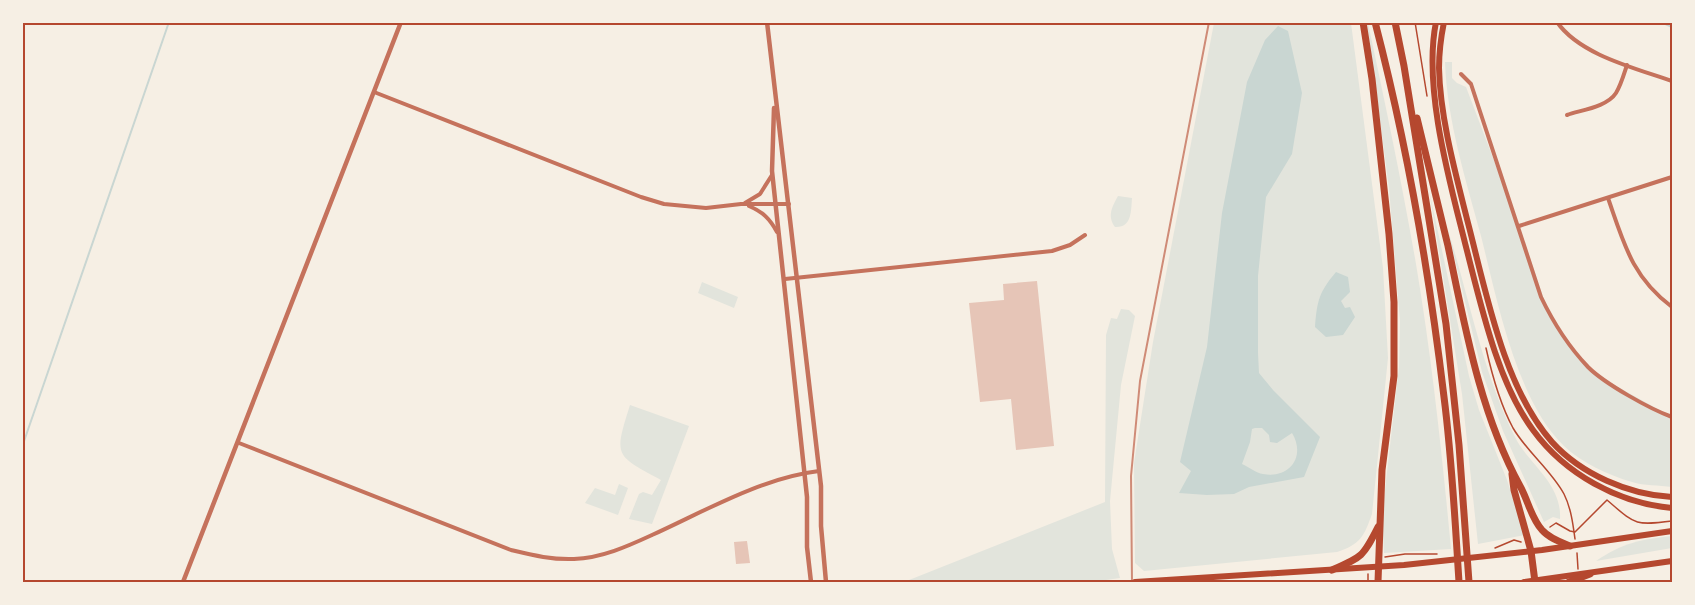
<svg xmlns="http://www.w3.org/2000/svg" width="1695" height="605" font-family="Overpass,sans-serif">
  <rect width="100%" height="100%" fill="#f6efe4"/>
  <!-- green -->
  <g fill="#e2e4dc">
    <path d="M 1214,23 L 1351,23 L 1383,268 L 1388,358 L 1372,514 C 1364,536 1361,544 1337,552 L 1144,571 L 1135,563 L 1134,463 L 1153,342 Z"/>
    <path d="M 1367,23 L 1368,23 C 1385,103 1402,183 1416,264 C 1432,359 1442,454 1451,549 L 1384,553 L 1382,516 L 1399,367 L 1400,321 L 1389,188 Z"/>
    <path d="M 1445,62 L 1452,62 L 1452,78 L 1457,83 L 1466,87 L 1519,226 L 1548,311 L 1580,358 L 1600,377 L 1672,417 L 1672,487 C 1659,485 1644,486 1632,482 C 1608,475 1582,463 1564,446 C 1516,400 1497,299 1481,236 C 1466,180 1447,121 1445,62 Z"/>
    <path d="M 1429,190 L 1469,376 L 1479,410 L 1507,480 L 1525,535 L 1478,544 L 1462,394 Z"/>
    <path d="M 1118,196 L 1132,198 C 1131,211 1132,228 1115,227 C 1107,216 1112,207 1118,196 Z"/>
    <path d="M 1447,227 C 1469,296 1482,371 1515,437 C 1529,465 1562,483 1560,519 L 1553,517 L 1544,522 L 1503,431 L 1482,372 Z"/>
    <path d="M 702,282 L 738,297 L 734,308 L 698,293 Z"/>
    <path d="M 1121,309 L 1129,310 L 1135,316 L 1121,385 L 1110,501 L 1112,549 L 1120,578 L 1092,582 L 904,582 L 1105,502 L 1106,335 L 1111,318 L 1117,319 Z"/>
    <path d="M 630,405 L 689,426 L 652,524 L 629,519 L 639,494 L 643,492 L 652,495 L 661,480 C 614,455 614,456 630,405 Z"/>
    <path d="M 619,484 L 628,488 L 618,515 L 585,503 L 595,488 L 615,495 Z"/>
    <path d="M 1672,536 L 1672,548 L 1596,561 C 1622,543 1642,539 1672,536 Z"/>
  </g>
  <!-- water -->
  <g fill="#c9d6d2" fill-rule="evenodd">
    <path d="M 1278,26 L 1288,31 L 1302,93 L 1292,154 L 1266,197 L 1258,276 L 1258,353 L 1259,373 L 1273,390 L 1320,437 L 1304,477 L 1249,487 L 1234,494 L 1207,495 L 1179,493 L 1191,471 L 1180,462 L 1207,347 L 1222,213 L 1247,82 L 1265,40 ZM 1255,428 L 1262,428 L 1269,435 L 1270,442 L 1277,443 L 1292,433 C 1306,456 1290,479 1263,474 C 1256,473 1249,467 1242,464 L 1250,442 L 1252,429 Z"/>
    <path d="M 1336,272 L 1348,277 L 1350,292 L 1341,301 L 1345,308 L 1350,307 L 1355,317 L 1343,335 L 1326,337 L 1315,327 C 1317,301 1319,292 1336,272 Z"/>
  </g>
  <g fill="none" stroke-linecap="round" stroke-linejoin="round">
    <!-- stream -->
    <g stroke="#c9d6d2" stroke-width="2">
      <path d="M 1661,22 L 1672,27"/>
      <path d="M 22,447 L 169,22"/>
    </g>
  </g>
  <!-- building -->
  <g fill="#e6c5b7">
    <path d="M 1037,281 L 1054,446 L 1016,450 L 1011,399 L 980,402 L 969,303 L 1004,300 L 1003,284 Z"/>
    <path d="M 747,541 L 750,563 L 736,564 L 734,542 Z"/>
  </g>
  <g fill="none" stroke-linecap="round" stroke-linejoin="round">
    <!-- path -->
    <g stroke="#b5482f" stroke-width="1.5">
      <path d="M 1415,22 L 1427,96"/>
      <path d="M 1486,348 C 1492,375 1500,404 1513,428 C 1527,452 1551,470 1564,494 C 1571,508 1573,524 1575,539"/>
      <path d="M 1550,527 L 1556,523 L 1570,531 L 1575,532 L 1607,500 C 1635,524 1634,526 1672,521"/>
      <path d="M 1495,548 L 1514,540 L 1521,542"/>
      <path d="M 1577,553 L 1578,569"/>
      <path d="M 1385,557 L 1405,554 L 1437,554"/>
      <path d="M 1368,574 L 1368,582"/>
    </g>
    <!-- minor -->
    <g stroke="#c5725c" stroke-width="4">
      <path d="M 1557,22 C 1580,55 1635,68 1672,81"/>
      <path d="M 1461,74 L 1471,84 L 1541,297 C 1553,322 1569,347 1588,367 C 1605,384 1650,409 1672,417"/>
      <path d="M 374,92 L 641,197 L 664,204 L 706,208 L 741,204 L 789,204"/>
      <path d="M 1567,115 C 1581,110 1607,107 1616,93 C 1621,85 1624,74 1627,65"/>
      <path d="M 1608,198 C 1624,244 1632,277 1672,307"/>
      <path d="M 745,203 L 760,194 L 772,175"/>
      <path d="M 749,206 C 763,212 770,219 777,232"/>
      <path d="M 1519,226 L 1672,177"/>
      <path d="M 785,279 L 1052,251 L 1070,245 L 1085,235"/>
      <path d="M 239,443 L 511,550 C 532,555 552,560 574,559 C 602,558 628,546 652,535 C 705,511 761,478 819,471"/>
    </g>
    <!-- tertiary -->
    <g stroke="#c5725c" stroke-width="4.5">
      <path d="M 767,22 L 821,486 L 821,526 L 826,582"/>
      <path d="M 774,108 L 772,171 L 807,497 L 807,547 L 811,582"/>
      <path d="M 183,582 L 401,22"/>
    </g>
    <!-- primary -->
    <g stroke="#b5482f" stroke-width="6">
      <path d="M 1436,22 C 1423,87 1449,179 1465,243 C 1480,301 1497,382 1533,430 C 1565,474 1618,503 1672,508"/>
      <path d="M 1444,22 C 1441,37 1439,52 1439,68 C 1440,118 1456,175 1468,223 C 1486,292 1504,388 1552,442 C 1581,474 1629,495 1672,497"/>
    </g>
    <!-- trunk -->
    <g stroke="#b5482f" stroke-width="6">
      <path d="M 1135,582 L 1404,565 L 1542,550 L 1672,531"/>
      <path d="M 1524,582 L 1672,561"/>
    </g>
    <!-- motorway -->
    <g stroke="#b5482f" stroke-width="7">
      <path d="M 1363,22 L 1372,79 L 1389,234 L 1394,302 L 1394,376 L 1382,470 L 1378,582"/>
      <path d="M 1375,22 C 1407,145 1429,271 1444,397 C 1452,459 1455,521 1459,582"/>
      <path d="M 1395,22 L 1404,66 L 1446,324 L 1459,445 L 1469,582"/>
      <path d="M 1417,118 C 1427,161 1438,203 1448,246 C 1465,327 1480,413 1520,486 C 1528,500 1531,518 1542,530 C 1549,538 1560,542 1570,546"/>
      <path d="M 1512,474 L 1514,490 L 1531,551 L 1535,582"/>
      <path d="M 1332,570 C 1362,557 1363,557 1378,527"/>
      <path d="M 1569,582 L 1590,574"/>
    </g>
    <!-- rail -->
    <path stroke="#cf8b77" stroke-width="2" d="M 1132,582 L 1131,476 L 1140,381 L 1209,22"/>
  </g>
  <!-- border -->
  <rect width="1695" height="605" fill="none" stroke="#f6efe4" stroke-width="48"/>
  <rect x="24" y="24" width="1647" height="557" fill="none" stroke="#b5482f" stroke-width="2"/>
</svg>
